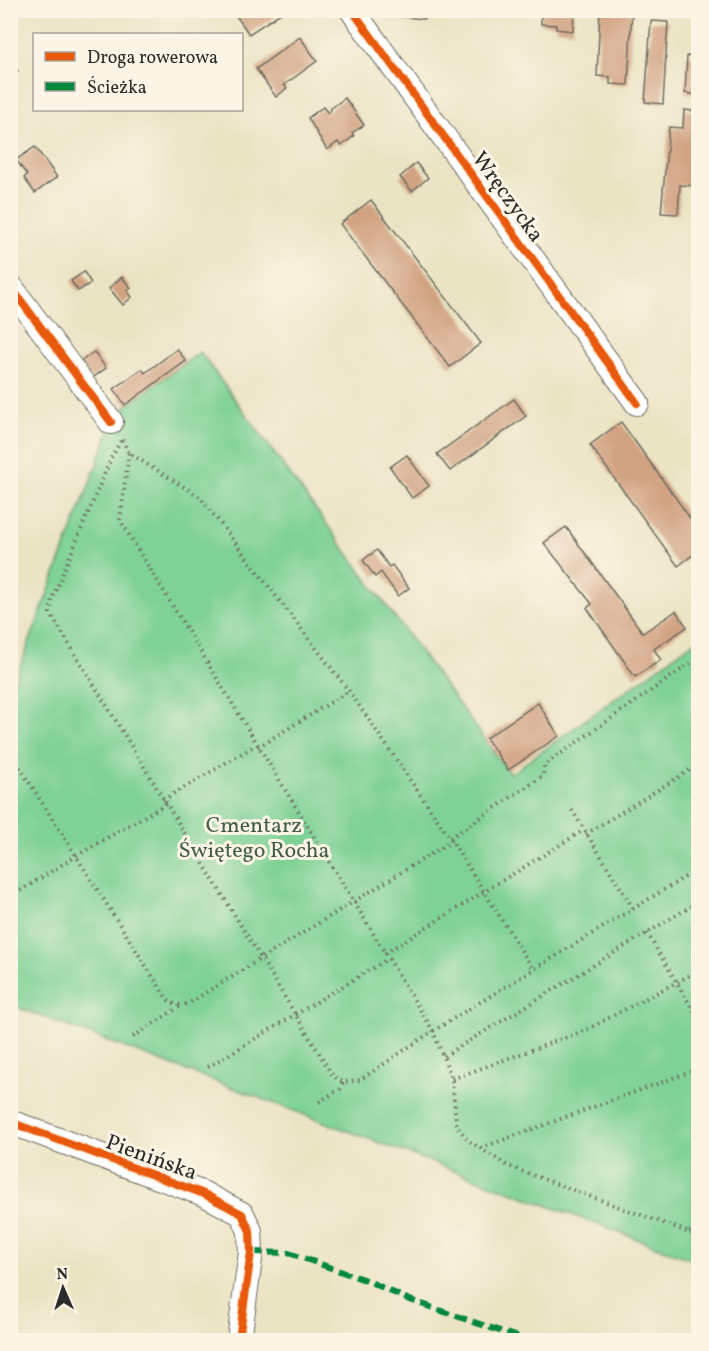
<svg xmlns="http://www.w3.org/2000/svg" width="709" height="1351" font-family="Vollkorn,serif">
  <rect width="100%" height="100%" fill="#fcf5e5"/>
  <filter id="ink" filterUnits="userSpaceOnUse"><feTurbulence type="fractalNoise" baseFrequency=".0167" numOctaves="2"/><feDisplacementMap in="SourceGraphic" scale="12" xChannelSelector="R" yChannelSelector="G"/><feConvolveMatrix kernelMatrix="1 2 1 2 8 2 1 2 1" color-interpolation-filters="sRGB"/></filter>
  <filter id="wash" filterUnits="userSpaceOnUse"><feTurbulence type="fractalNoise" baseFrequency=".008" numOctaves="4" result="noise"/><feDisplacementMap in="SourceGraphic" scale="24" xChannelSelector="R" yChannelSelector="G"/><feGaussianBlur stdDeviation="1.35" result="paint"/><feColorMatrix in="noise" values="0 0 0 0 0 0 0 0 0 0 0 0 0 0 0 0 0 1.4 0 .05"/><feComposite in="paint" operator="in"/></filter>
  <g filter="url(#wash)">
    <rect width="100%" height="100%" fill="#ebe4c4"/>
    <!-- green -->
    <path fill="#7fd295" stroke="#557e60" stroke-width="1.5" d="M 200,352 L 510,774 L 698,639 L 698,1262 L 11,1005 L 10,693 L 116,414 Z"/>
    <g id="blocks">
      <!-- building -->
      <g fill="#d1a382">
        <path d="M 232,10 L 279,10 L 281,13 L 249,34 Z"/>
        <path d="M 396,10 L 425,10 L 424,19 L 396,16 Z"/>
        <path d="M 541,10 L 574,10 L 573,31 L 556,29 L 556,25 L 541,24 Z"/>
        <path d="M 600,10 L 632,10 L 628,85 L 610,84 L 610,77 L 597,76 Z"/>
        <path d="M 651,21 L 668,22 L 663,104 L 645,102 Z"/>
        <path d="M 300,37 L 317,61 L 284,85 L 287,88 L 276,97 L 256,69 Z"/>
        <path d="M 687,56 L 698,57 L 698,95 L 685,93 Z"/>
        <path d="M 10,61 L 18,71 L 10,76 Z"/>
        <path d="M 345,98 L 364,125 L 352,133 L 354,136 L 341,146 L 338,142 L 327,150 L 308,118 L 323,107 L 328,113 L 331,110 L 330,109 Z"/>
        <path d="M 684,110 L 694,111 L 693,119 L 696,119 L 693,170 L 696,170 L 695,186 L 680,185 L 678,214 L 661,213 L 669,127 L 683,128 Z"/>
        <path d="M 35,147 L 57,177 L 35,193 L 24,178 L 27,175 L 16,160 Z"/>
        <path d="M 416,163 L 428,178 L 412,191 L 400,177 Z"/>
        <path d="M 371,200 L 481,343 L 450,367 L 340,224 Z"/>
        <path d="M 84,272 L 91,283 L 78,291 L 71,281 Z"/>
        <path d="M 122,277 L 131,288 L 127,291 L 132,297 L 123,305 L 109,288 Z"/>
        <path d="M 177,349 L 186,361 L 125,405 L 114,389 L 142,369 L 145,373 Z"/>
        <path d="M 94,352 L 106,368 L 91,379 L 79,362 Z"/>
        <path d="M 514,399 L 526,416 L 450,471 L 437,454 Z"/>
        <path d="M 621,422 L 698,529 L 698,551 L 678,566 L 590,445 Z"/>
        <path d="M 407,455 L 429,486 L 412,498 L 390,467 Z"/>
        <path d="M 566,527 L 643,633 L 676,611 L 687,627 L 654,649 L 661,660 L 635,677 L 587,608 L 592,604 L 544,543 Z"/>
        <path d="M 377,550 L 389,567 L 392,565 L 409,588 L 398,596 L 381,572 L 375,577 L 363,560 Z"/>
        <path d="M 538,703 L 559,736 L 508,770 L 486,738 Z"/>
      </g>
    </g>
  </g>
  <g filter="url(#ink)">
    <use href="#blocks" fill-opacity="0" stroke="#6e6c61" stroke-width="1.5"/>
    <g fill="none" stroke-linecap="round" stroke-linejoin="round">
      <!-- minor casing -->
      <g stroke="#6e6c61" stroke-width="26">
        <g id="minor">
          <path d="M 352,10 L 637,403"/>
          <path d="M 10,286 L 111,422"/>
          <path d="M 10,1122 L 204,1194 L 242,1214 L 250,1231 L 251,1252 L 239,1340"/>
        </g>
      </g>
      <!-- path -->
      <g stroke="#6e6c61" stroke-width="4" stroke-dasharray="1.5 4.5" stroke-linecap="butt">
        <path d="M 122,440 L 129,453 L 200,497 L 349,691 L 450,838 L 533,969"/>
        <path d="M 121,441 L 112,456 L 52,599 L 50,613 L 333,1076 L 343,1082 L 360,1080 L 433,1031 L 698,869"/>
        <path d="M 129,453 L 120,520 L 433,1031 L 452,1079 L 456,1122 L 459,1129 L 469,1141 L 508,1166 L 698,1236"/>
        <path d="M 258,747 L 349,691"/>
        <path d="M 10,752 L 167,999 C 174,1005 180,1006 189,1003 L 452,841"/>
        <path d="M 163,800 L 256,745"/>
        <path d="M 572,810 L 633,908"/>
        <path d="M 586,834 L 698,765"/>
        <path d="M 450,838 L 543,776 L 544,765 L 698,658"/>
        <path d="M 10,897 L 76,856 L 166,804"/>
        <path d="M 647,933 L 698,1018"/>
        <path d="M 385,953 L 584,830"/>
        <path d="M 133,1037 L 182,1005"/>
        <path d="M 444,1056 L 698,902"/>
        <path d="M 208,1067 L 388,959"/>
        <path d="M 452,1079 L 586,1030 L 698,971"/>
        <path d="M 319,1102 L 340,1089 L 343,1082"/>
        <path d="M 481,1148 L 698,1069"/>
        <path d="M 689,1232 L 698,1227"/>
      </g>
      <!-- minor -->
      <use href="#minor" stroke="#fff" stroke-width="24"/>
      <!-- quiet -->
      <path stroke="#00873e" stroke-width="6" stroke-dasharray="12 6" stroke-linecap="butt" d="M 251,1252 L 289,1253 L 368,1281 L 407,1299 L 526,1340"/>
      <!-- cycleway casing -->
      <g stroke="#fcf5e5" stroke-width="11">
        <g id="cycleway">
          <path d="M 352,10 L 637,403"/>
          <path d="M 10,286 L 111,422"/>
          <path d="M 10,1122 L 204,1194 L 242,1214 L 250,1231 L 251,1252 L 239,1340"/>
        </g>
      </g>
      <!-- cycleway -->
      <use href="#cycleway" stroke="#e8590c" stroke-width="8"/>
    </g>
  </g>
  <g text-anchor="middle" stroke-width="6" stroke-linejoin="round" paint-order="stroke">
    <!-- street labels -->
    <g font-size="22" fill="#2b2b2b" stroke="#fcf5e5">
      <text transform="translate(509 196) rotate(54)" y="8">Wręczycka</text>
      <text transform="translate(152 1156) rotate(20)" y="8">Pienińska</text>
    </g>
    <!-- park labels -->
    <g font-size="22" fill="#445d4b" stroke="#fcf5e5">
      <text x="254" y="832">Cmentarz<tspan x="254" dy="25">Świętego Rocha</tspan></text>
    </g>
  </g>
  <!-- margin -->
  <rect width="709" height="1351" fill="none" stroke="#fcf5e5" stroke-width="36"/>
  <!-- legend -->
  <rect x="33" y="33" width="210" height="78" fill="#fcf5e5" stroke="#a8a49b" stroke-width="1.5"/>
  <rect x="45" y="52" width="30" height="9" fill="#e8590c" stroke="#a8a49b" stroke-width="1.5"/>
  <text x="87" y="63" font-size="18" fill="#2b2b2b">Droga rowerowa</text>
  <rect x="45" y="82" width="30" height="9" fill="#00873e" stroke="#a8a49b" stroke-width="1.5"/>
  <text x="87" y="93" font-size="18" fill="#2b2b2b">Ścieżka</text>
  <!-- north arrow -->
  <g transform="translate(63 1288) rotate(357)" stroke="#fcf5e5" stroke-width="4.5" paint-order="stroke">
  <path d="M0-4.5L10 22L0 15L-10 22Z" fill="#2b2b2b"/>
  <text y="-9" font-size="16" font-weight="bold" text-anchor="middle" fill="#2b2b2b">N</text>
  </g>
</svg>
